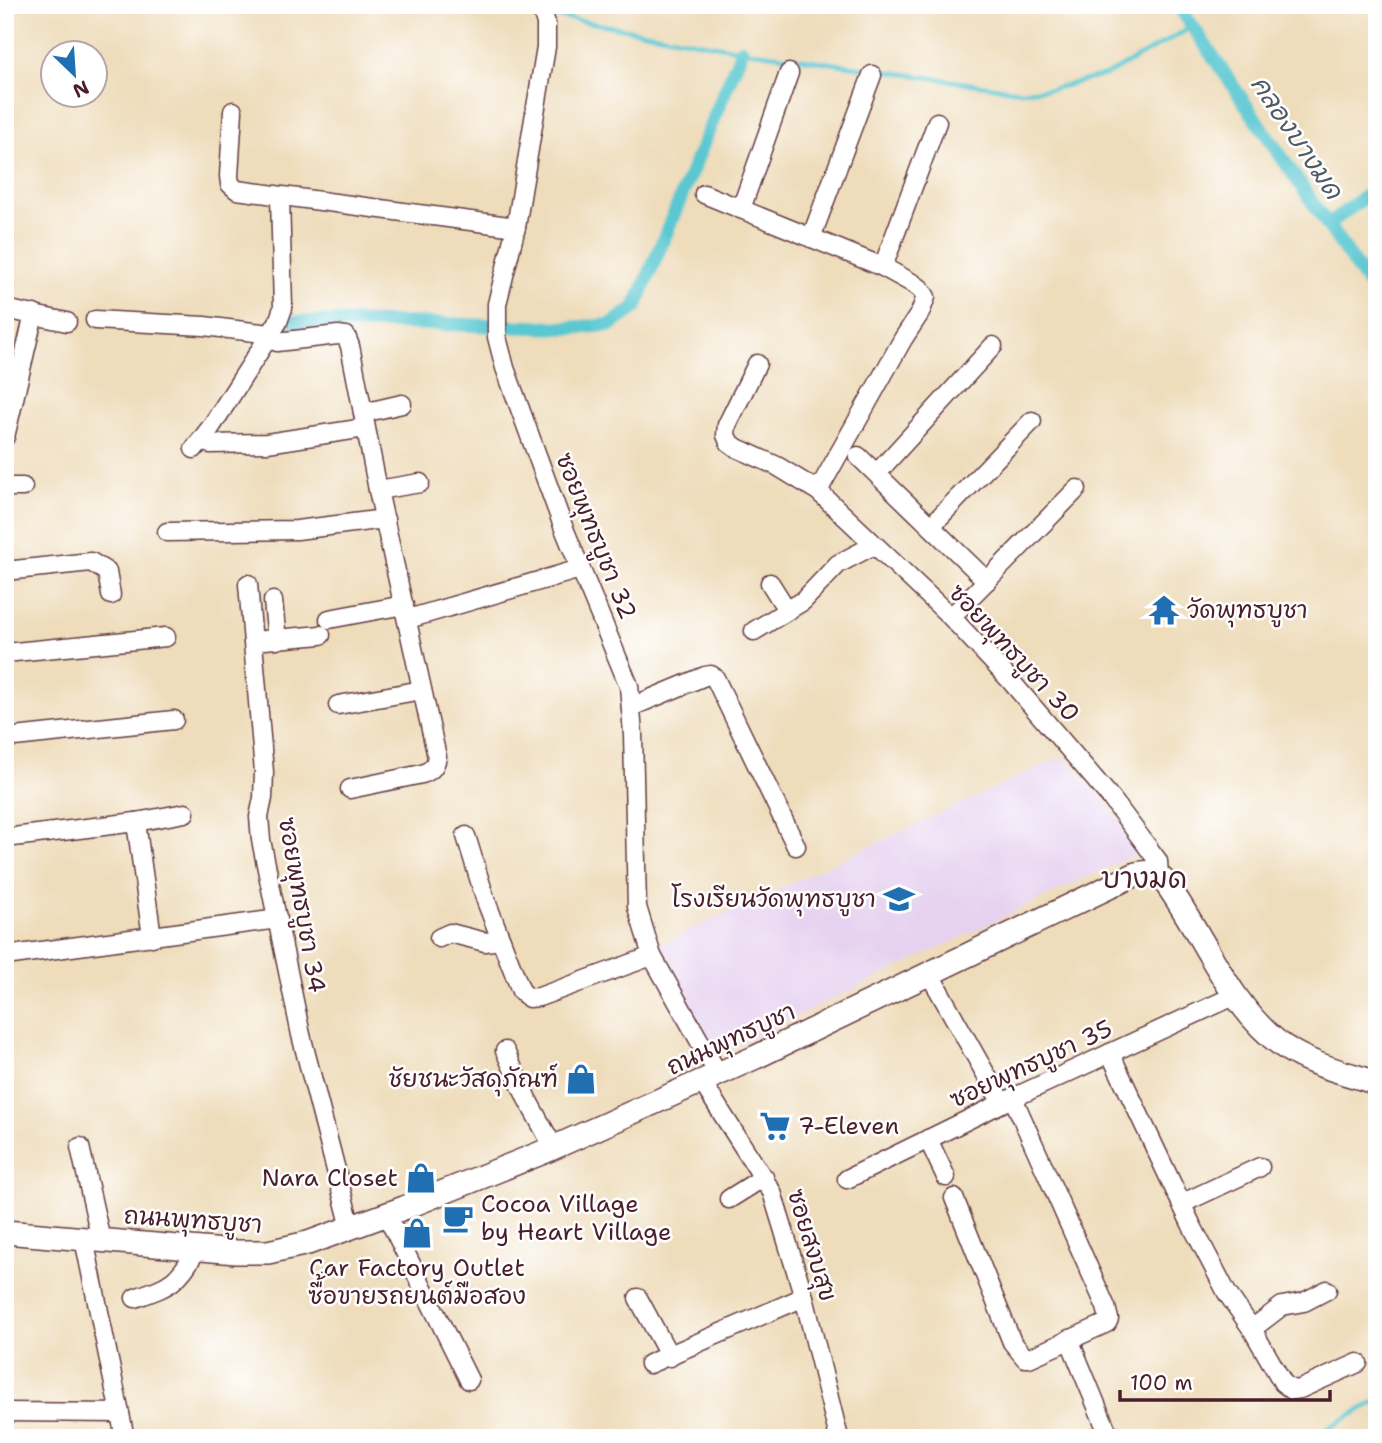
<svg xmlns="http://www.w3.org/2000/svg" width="1382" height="1443" font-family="'Shantell Sans','Playpen Sans Thai',sans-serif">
  <rect width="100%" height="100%" fill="#fff"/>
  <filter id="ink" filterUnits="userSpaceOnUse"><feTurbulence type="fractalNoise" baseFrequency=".0143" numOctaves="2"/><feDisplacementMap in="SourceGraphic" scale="14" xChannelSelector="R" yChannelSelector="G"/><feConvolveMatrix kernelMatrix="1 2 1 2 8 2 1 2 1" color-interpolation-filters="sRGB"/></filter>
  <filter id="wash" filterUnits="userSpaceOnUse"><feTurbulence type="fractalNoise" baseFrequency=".00686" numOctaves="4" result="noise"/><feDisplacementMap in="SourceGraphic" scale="28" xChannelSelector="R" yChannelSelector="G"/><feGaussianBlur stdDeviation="1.57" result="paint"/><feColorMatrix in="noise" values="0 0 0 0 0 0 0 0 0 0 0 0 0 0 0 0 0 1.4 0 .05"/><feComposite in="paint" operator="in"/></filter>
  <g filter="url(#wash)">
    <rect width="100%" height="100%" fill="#eedcba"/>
    <!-- built -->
    <path fill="#e6d2f0" d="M 1063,756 L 1107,804 L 1143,850 L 712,1057 L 652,948 Z"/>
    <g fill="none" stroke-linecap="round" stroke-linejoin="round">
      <!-- stream -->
      <g stroke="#5ac7d1" stroke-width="4.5">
        <path d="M 496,5 L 537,13"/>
        <path d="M 549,15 L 742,50 L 1020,91 L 1052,89 L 1106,75 L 1192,27"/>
        <path d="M 1310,1438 L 1377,1401"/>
      </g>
      <!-- canal -->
      <g stroke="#5ac7d1" stroke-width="14">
        <path d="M 1178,5 L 1377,297"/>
        <path d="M 1327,225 L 1377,188"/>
        <path d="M 288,322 L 402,323 L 567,328 L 610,325 L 635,308 L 742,50"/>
      </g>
    </g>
  </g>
  <g filter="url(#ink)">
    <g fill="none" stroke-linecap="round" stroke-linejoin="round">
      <!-- minor casing -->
      <g stroke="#633b40" stroke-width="21">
        <g id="minor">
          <path d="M 540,5 L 546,23 L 546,47 L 516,227 L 497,304 L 497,337 L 505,368 L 563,526 L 629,686 L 633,734 L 637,907 L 652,956 L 718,1074"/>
          <path d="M 233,111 L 229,176 L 230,184 L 237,190 L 516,227"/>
          <path d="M 704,194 L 883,267 L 914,284 L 921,289 L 926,297 L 920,313 L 903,339 L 818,491 L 777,466 L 737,448 L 729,442 L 726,435 L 727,425 L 757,364"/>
          <path d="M 741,209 L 789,73"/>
          <path d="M 811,238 L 872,75"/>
          <path d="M 883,267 L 937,122"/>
          <path d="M 5,309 L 67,322"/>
          <path d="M 95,320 L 204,326 L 270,334"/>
          <path d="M 277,342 L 338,335 L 346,336 L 350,346 L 378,490 L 437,757 C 435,767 431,771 422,774 L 350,789"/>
          <path d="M 363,413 L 402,404"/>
          <path d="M 5,437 L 34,314"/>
          <path d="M 210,444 L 267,443 L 365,428"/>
          <path d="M 194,449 L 211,427 L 278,322 L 283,308 L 280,196"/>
          <path d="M 858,456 L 987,581"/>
          <path d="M 877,473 L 993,346"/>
          <path d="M 5,487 L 23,487"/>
          <path d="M 378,490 L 420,483"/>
          <path d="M 818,491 L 951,617 L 1009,679 L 1111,798 L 1141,838 L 1158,861 L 1159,876"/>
          <path d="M 931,526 L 1032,421"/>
          <path d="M 167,532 L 297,530 L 385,519"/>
          <path d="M 5,571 L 91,562 L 107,572 L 111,595"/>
          <path d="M 770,583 L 787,610"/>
          <path d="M 248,584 L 264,772 L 263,798 L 259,817 L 261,840 L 301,1035 L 351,1228"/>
          <path d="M 273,601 L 277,640"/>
          <path d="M 951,617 L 1077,489"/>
          <path d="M 329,619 L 404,605"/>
          <path d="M 408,619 L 580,569"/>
          <path d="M 754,631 L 803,601 L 838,564 L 874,545"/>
          <path d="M 253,641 L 321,635"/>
          <path d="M 5,653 L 166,637"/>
          <path d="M 338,705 L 422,690"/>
          <path d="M 631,707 L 705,676 L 711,675 L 715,678 L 796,846"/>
          <path d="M 5,738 L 174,720"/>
          <path d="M 136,822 L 152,937"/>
          <path d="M 466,836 L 486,901 L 521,991 L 529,998 L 539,997 L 652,956"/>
          <path d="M 5,838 L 136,822 L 185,813"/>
          <path d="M 439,938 L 450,933 L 485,942 L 501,940"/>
          <path d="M 5,956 L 278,919"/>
          <path d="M 929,973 L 1002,1103"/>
          <path d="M 505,1051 L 527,1099 L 554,1148"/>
          <path d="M 1110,1053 L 1191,1224 L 1227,1293 L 1252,1329 L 1283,1383 L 1292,1390 L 1300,1389 L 1358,1363"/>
          <path d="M 702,1082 L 772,1192 L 804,1297 L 839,1438"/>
          <path d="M 928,1139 L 946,1177"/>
          <path d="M 80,1147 L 101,1240"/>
          <path d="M 847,1179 L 1002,1103 L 1236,995"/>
          <path d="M 954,1198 L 1012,1342 L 1025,1358 L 1029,1358 L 1107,1323 L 1109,1319 L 1106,1307 L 1013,1098"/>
          <path d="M 729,1199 L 764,1177"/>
          <path d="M 1181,1204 L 1260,1167"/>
          <path d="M 386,1214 L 469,1380"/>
          <path d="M 84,1239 L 125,1438"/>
          <path d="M 135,1298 C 172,1285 177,1283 197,1249"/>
          <path d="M 638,1298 L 670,1357"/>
          <path d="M 1252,1329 L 1282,1306 L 1304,1302 L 1327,1290"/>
          <path d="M 1069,1339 L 1110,1438"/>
          <path d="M 649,1364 L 804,1297"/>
          <path d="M 5,1412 L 120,1413"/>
        </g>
      </g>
      <!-- secondary casing -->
      <g stroke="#633b40" stroke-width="26">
        <path id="secondary" d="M 5,1232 L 236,1252 L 268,1252 L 308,1243 L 404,1208 L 546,1151 L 756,1057 L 1136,874 C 1149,871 1156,872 1165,882 C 1202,932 1231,1010 1283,1046 C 1310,1065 1346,1073 1377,1083"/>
      </g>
      <!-- minor -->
      <use href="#minor" stroke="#fff" stroke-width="18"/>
      <!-- secondary -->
      <use href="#secondary" stroke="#fff" stroke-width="23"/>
    </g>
  </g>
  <!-- icons -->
  <defs>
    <g id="temple-bare" transform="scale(2.415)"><path d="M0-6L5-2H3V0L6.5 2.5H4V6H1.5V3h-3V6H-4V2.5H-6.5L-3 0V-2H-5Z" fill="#1f6fb2" stroke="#fff" stroke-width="2.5" paint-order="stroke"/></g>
    <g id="school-bare" transform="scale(2.415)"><path d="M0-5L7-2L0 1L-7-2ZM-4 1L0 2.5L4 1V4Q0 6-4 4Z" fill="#1f6fb2" stroke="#fff" stroke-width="2.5" paint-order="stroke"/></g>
    <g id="shop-bare" transform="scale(2.415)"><path d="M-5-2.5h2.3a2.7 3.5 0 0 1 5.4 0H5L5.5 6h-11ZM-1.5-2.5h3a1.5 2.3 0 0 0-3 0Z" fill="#1f6fb2" stroke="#fff" stroke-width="2.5" paint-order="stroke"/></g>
    <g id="supermarket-bare" transform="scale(2.415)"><path d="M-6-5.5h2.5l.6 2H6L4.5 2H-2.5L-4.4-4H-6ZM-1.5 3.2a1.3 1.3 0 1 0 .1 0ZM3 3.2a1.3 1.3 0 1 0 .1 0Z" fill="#1f6fb2" stroke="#fff" stroke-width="2.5" paint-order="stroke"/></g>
    <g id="cafe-bare" transform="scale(2.415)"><path d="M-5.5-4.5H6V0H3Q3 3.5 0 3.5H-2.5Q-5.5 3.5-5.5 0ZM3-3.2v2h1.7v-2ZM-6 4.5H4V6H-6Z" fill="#1f6fb2" stroke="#fff" stroke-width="2.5" paint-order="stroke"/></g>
  </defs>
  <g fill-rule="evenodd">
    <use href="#temple-bare" x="1164" y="610"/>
    <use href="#school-bare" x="899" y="899"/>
    <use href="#shop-bare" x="581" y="1079"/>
    <use href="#supermarket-bare" x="775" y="1126"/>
    <use href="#shop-bare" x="421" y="1178"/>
    <use href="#cafe-bare" x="458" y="1218"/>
    <use href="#shop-bare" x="417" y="1233"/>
  </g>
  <g text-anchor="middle" stroke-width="5" stroke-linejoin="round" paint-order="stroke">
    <!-- street labels -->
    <g font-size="24" fill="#4a1f2b" stroke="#fff">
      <text transform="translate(596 536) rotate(68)" y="8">ซอยพุทธบูชา 32</text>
      <text transform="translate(1014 653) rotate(47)" y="8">ซอยพุทธบูชา 30</text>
      <text transform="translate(302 905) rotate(80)" y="8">ซอยพุทธบูชา 34</text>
      <text transform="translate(731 1039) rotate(-25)" y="8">ถนนพุทธบูชา</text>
      <text transform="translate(1031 1064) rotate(-25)" y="8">ซอยพุทธบูชา 35</text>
      <text transform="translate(193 1220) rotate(4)" y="8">ถนนพุทธบูชา</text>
      <text transform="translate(812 1245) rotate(73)" y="8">ซอยสงบสุข</text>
    </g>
    <!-- poi labels -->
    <g font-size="24" fill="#4a1f2b" stroke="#fff" text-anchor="start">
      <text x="1187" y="618">วัดพุทธบูชา</text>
      <text x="876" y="907" text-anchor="end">โรงเรียนวัดพุทธบูชา</text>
      <text x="558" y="1087" text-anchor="end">ชัยชนะวัสดุภัณฑ์</text>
      <text x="798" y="1134">7-Eleven</text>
      <text x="398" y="1186" text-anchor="end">Nara Closet</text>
      <text x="481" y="1212">Cocoa Village<tspan x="481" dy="28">by Heart Village</tspan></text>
      <text x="417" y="1276" text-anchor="middle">Car Factory Outlet<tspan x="417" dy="28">ซื้อขายรถยนต์มือสอง</tspan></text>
    </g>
    <!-- water labels -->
    <g font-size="26" font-style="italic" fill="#505a65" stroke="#fff">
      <text transform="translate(1297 137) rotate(56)" y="9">คลองบางมด</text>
    </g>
    <!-- quarter labels -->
    <g font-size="28" fill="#4a1f2b" stroke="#fff">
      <text x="1144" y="888">บางมด</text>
    </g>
  </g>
  <!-- margin -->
  <rect width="1382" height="1443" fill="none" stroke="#fff" stroke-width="28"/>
  <!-- north arrow -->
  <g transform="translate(74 74) rotate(155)"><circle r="33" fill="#ffffff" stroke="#b7a5aa" stroke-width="2"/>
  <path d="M0-5L12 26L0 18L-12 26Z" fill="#1f6fb2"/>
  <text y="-10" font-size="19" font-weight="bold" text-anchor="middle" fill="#4a1f2b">N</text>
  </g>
  <!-- scale -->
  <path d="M1120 1390v10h210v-10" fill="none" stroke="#4a1f2b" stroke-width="3.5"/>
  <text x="1130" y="1390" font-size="21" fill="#4a1f2b" stroke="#ffffff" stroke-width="5" paint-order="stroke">100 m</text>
</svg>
